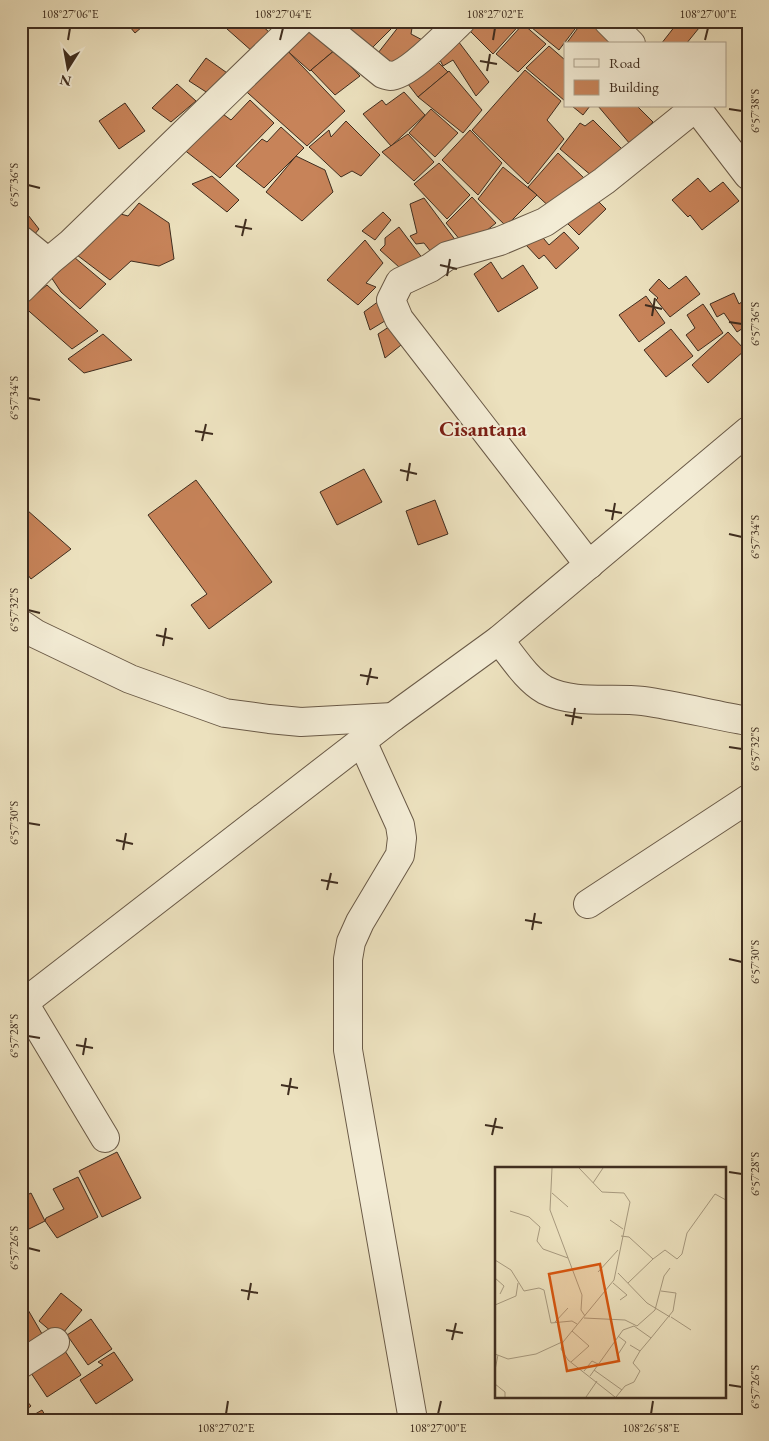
<svg xmlns="http://www.w3.org/2000/svg" width="769" height="1441" font-family="'EB Garamond',serif">
  <rect width="100%" height="100%" fill="#ece1be"/>
  <filter id="stains"><feTurbulence type="fractalNoise" baseFrequency=".004" numOctaves="4"/><feColorMatrix values="0 0 0 0 .2 0 0 0 0 .09 0 0 0 0 .02 0 0 0 .5 -.17"/></filter>
  <radialGradient id="worn" r=".72"><stop offset=".6" stop-color="#630" stop-opacity="0"/><stop offset="1" stop-color="#630" stop-opacity=".3"/></radialGradient>
  <!-- building -->
  <g fill="#c78359" stroke="#3f2d1f">
    <path d="M 125,21 L 149,21 L 135,33 Z"/>
    <path d="M 218,21 L 257,21 L 270,33 L 253,52 Z"/>
    <path d="M 307,21 L 337,48 L 310,71 L 283,47 Z"/>
    <path d="M 329,21 L 387,21 L 393,27 L 364,56 Z"/>
    <path d="M 403,21 L 412,28 L 411,34 L 428,43 L 400,69 L 378,53 Z"/>
    <path d="M 469,21 L 523,21 L 493,54 L 465,26 Z"/>
    <path d="M 527,21 L 581,21 L 559,50 L 526,23 Z"/>
    <path d="M 583,21 L 589,21 L 616,44 L 566,44 Z"/>
    <path d="M 679,21 L 690,21 L 699,28 L 686,44 L 661,44 Z"/>
    <path d="M 523,24 L 546,44 L 518,72 L 496,54 Z"/>
    <path d="M 455,37 L 489,82 L 476,96 L 453,60 L 443,66 L 436,52 Z"/>
    <path d="M 281,44 L 345,111 L 307,146 L 239,85 Z"/>
    <path d="M 549,46 L 565,60 L 565,101 L 526,68 Z"/>
    <path d="M 335,50 L 360,76 L 335,95 L 311,70 Z"/>
    <path d="M 433,57 L 448,72 L 418,97 L 404,79 Z"/>
    <path d="M 206,58 L 230,75 L 214,97 L 189,81 Z"/>
    <path d="M 525,70 L 561,101 L 547,120 L 564,139 L 528,184 L 472,130 Z"/>
    <path d="M 449,71 L 482,110 L 463,133 L 418,97 Z"/>
    <path d="M 177,84 L 196,101 L 171,122 L 152,108 Z"/>
    <path d="M 404,92 L 425,115 L 391,146 L 363,114 L 382,100 L 386,105 Z"/>
    <path d="M 250,100 L 274,123 L 220,178 L 178,145 L 216,109 L 231,120 Z"/>
    <path d="M 125,103 L 145,131 L 119,149 L 99,121 Z"/>
    <path d="M 572,106 L 590,106 L 583,115 Z"/>
    <path d="M 598,106 L 637,106 L 653,122 L 630,144 Z"/>
    <path d="M 431,109 L 458,133 L 435,157 L 409,133 Z"/>
    <path d="M 593,120 L 629,156 L 599,182 L 560,149 L 580,123 L 585,126 Z"/>
    <path d="M 346,121 L 380,155 L 361,176 L 352,171 L 341,177 L 309,147 L 329,130 L 331,137 Z"/>
    <path d="M 281,127 L 304,148 L 264,188 L 236,166 L 262,139 L 267,142 Z"/>
    <path d="M 470,130 L 502,163 L 478,195 L 442,160 Z"/>
    <path d="M 408,134 L 434,162 L 414,181 L 382,152 Z"/>
    <path d="M 558,153 L 584,178 L 554,211 L 528,187 Z"/>
    <path d="M 296,156 L 325,170 L 333,192 L 302,221 L 266,192 Z"/>
    <path d="M 439,163 L 470,195 L 447,219 L 414,184 Z"/>
    <path d="M 503,167 L 537,195 L 506,226 L 478,199 Z"/>
    <path d="M 212,176 L 239,200 L 227,212 L 192,184 Z"/>
    <path d="M 698,178 L 710,192 L 723,182 L 739,201 L 702,230 L 690,215 L 688,217 L 672,200 Z"/>
    <path d="M 589,192 L 606,209 L 579,235 L 562,218 Z"/>
    <path d="M 472,197 L 496,223 L 466,247 L 446,223 Z"/>
    <path d="M 424,198 L 456,241 L 435,257 L 424,243 L 416,244 L 410,236 L 417,233 L 410,204 Z"/>
    <path d="M 139,203 L 169,223 L 174,259 L 159,266 L 131,261 L 110,280 L 73,252 L 117,213 L 128,216 Z"/>
    <path d="M 21,206 L 39,229 L 29,241 L 21,234 Z"/>
    <path d="M 383,212 L 391,220 L 375,240 L 362,231 Z"/>
    <path d="M 399,227 L 429,267 L 409,276 L 380,250 L 385,245 L 385,238 Z"/>
    <path d="M 564,232 L 579,248 L 556,269 L 544,255 L 539,259 L 526,245 L 539,233 L 549,245 Z"/>
    <path d="M 365,240 L 383,263 L 366,283 L 376,287 L 358,305 L 327,280 Z"/>
    <path d="M 68,252 L 106,284 L 80,309 L 61,292 L 47,271 Z"/>
    <path d="M 491,262 L 502,279 L 523,265 L 538,288 L 498,312 L 474,274 Z"/>
    <path d="M 686,276 L 700,294 L 670,317 L 656,300 L 658,298 L 649,290 L 659,279 L 669,289 Z"/>
    <path d="M 47,285 L 98,331 L 72,349 L 22,305 Z"/>
    <path d="M 734,293 L 739,304 L 748,297 L 748,325 L 737,332 L 724,313 L 717,317 L 710,304 Z"/>
    <path d="M 646,296 L 665,323 L 639,342 L 619,315 Z"/>
    <path d="M 383,298 L 393,316 L 370,330 L 364,312 Z"/>
    <path d="M 703,304 L 723,333 L 698,351 L 686,335 L 695,328 L 687,315 Z"/>
    <path d="M 398,321 L 411,337 L 385,358 L 378,334 Z"/>
    <path d="M 671,329 L 693,356 L 666,377 L 644,350 Z"/>
    <path d="M 728,332 L 745,350 L 708,383 L 692,365 Z"/>
    <path d="M 103,334 L 132,360 L 84,373 L 68,359 Z"/>
    <path d="M 364,469 L 382,502 L 337,525 L 320,492 Z"/>
    <path d="M 196,480 L 272,582 L 209,629 L 191,605 L 207,594 L 148,515 Z"/>
    <path d="M 435,500 L 448,534 L 418,545 L 406,511 Z"/>
    <path d="M 27,510 L 71,549 L 31,579 L 21,566 L 21,514 Z"/>
    <path d="M 117,1152 L 141,1198 L 102,1217 L 79,1171 Z"/>
    <path d="M 78,1177 L 98,1217 L 57,1238 L 45,1221 L 46,1218 L 64,1209 L 53,1189 Z"/>
    <path d="M 31,1193 L 45,1221 L 21,1233 L 21,1198 Z"/>
    <path d="M 61,1293 L 82,1310 L 59,1338 L 39,1321 Z"/>
    <path d="M 24,1303 L 45,1339 L 21,1352 L 21,1304 Z"/>
    <path d="M 91,1319 L 112,1349 L 88,1365 L 67,1335 Z"/>
    <path d="M 61,1345 L 81,1375 L 47,1397 L 27,1367 Z"/>
    <path d="M 114,1352 L 133,1380 L 96,1404 L 80,1380 L 103,1365 L 98,1362 Z"/>
    <path d="M 21,1394 L 31,1406 L 21,1414 Z"/>
    <path d="M 42,1410 L 48,1420 L 25,1420 Z"/>
  </g>
  <g fill="none" stroke-linecap="round" stroke-linejoin="round">
    <!-- minor casing -->
    <g stroke="#6a5a47" stroke-width="30">
      <g id="minor">
        <path d="M 318,21 L 383,74 C 383,74 389,76 390,76 C 408,76 447,34 461,21"/>
        <path d="M 608,21 L 631,44"/>
        <path d="M 695,106 L 748,175"/>
        <path d="M 21,240 L 48,262"/>
        <path d="M 21,289 L 48,262 L 71,243 L 300,21"/>
        <path d="M 589,565 L 399,319 L 391,300 L 400,282 L 430,268 L 447,256 L 500,241 L 545,222 L 604,181 L 696,107"/>
        <path d="M 21,624 L 36,634 L 130,679 L 225,713 L 269,719 L 301,722 L 393,717"/>
        <path d="M 499,640 C 513,657 526,679 545,690 C 575,705 612,697 643,701 C 678,706 713,715 748,721"/>
        <path d="M 362,741 L 400,825 L 402,838 L 400,855 L 360,922 L 351,942 L 348,959 L 348,1050 L 413,1420"/>
        <path d="M 588,904 L 748,799"/>
        <path d="M 24,1003 L 105,1138"/>
        <path d="M 21,1005 L 393,717 L 499,640 L 748,431"/>
        <path d="M 21,1364 L 55,1342"/>
      </g>
    </g>
    <!-- minor -->
    <use href="#minor" stroke="#f3ecd5" stroke-width="28"/>
  </g>
  <!-- ticks -->
  <path fill="none" stroke="#3f2d1f" stroke-width="2" d="M 68,40 L 70,28M 280,40 L 283,28M 493,40 L 495,28M 705,40 L 708,28M 480,61 L 497,64M 487,71 L 490,54M 729,109 L 742,111M 28,185 L 40,188M 235,226 L 252,229M 242,236 L 246,219M 440,265 L 457,269M 447,276 L 450,259M 645,305 L 662,309M 652,316 L 655,298M 729,322 L 742,324M 28,398 L 40,400M 195,431 L 213,434M 202,441 L 206,424M 400,470 L 417,474M 407,481 L 410,463M 605,510 L 622,513M 612,520 L 615,503M 729,534 L 742,537M 28,610 L 40,613M 156,635 L 173,639M 163,646 L 166,628M 360,675 L 378,678M 367,685 L 371,668M 565,715 L 582,718M 572,725 L 575,708M 729,747 L 742,749M 28,823 L 40,825M 116,840 L 133,844M 123,850 L 126,833M 321,880 L 338,883M 327,890 L 331,873M 525,920 L 542,923M 532,930 L 535,913M 729,959 L 742,962M 28,1036 L 40,1038M 76,1045 L 93,1048M 83,1055 L 86,1038M 281,1085 L 298,1088M 288,1095 L 291,1078M 485,1125 L 503,1128M 492,1135 L 496,1118M 729,1172 L 742,1174M 28,1248 L 40,1251M 241,1290 L 258,1293M 248,1300 L 251,1283M 446,1330 L 463,1333M 452,1340 L 456,1323M 729,1385 L 742,1387M 226,1414 L 228,1401M 438,1414 L 441,1401M 651,1414 L 653,1401"/>
  <g text-anchor="middle" stroke-width="4" stroke-linejoin="round" paint-order="stroke">
    <!-- quarter labels -->
    <g font-size="21" font-weight="bold" fill="#7a1f14" stroke="#f3ecd5">
      <text x="483" y="436">Cisantana</text>
    </g>
  </g>
  <!-- overview -->
  <g transform="translate(495 1167)">
    <rect width="231" height="231" fill="#ece1be"/>
    <path fill="none" stroke="#a7997e" stroke-width="1" d="M 57,1 L 55,43 L 87,128 L 86,143 L 90,149M 84,1 L 107,25 L 129,26 L 135,35 L 119,113 L 68,175 L 66,182 L 73,193 L 120,230M 98,16 L 108,1M 57,26 L 73,40M 15,44 L 34,50 L 45,60 L 42,74 L 48,82 L 73,91M 115,53 L 128,62M 126,69 L 134,70 L 158,92 L 170,83 L 182,92 L 187,87 L 192,66 L 220,27 L 231,33M 0,93 L 16,103 L 29,124 L 44,121 L 49,123 L 56,156 L 77,154 L 82,157M 103,105 L 123,83M 123,106 L 152,136 L 175,150M 0,111 L 9,119 L 5,127M 118,116 L 132,128 L 125,133M 133,116 L 158,92M 0,138 L 21,129 L 23,116M 176,150 L 196,163M 89,151 L 130,153 L 142,159 L 160,143 L 169,109 L 175,101M 60,155 L 73,141M 156,171 L 178,144 L 181,126 L 166,124M 0,187 L 13,192 L 41,187 L 67,175M 122,189 L 131,175 L 123,169M 76,195 L 94,179 L 77,164M 0,203 L 3,188M 99,203 L 127,223M 89,204 L 97,194 L 103,197M 95,209 L 128,163 L 139,159 L 156,171 L 145,184M 0,217 L 10,225 L 10,230M 91,230 L 102,214M 121,230 L 130,219 L 139,215 L 145,204 L 138,196 L 145,184 L 135,178"/>
    <path fill="#d7550e" fill-opacity="0.15" stroke="#d7550e" stroke-width="2.5" d="M 105,97 L 124,194 L 72,204 L 54,107 Z"/>
    <rect width="231" height="231" fill="none" stroke="#3f2d1f" stroke-width="2.5"/>
  </g>
  <!-- margin -->
  <rect width="769" height="1441" fill="none" stroke="#ece1be" stroke-width="55"/>
  <!-- legend -->
  <rect x="564" y="42" width="162" height="65" fill="#f3ecd5" stroke="#aba08c"/>
  <rect x="574" y="59" width="25" height="8" fill="#f3ecd5" stroke="#aba08c"/>
  <text x="609" y="68" font-size="15" fill="#3f2d1f">Road</text>
  <rect x="574" y="80" width="25" height="15" fill="#c78359" stroke="#aba08c"/>
  <text x="609" y="92" font-size="15" fill="#3f2d1f">Building</text>
  <!-- north arrow -->
  <g transform="translate(68 68) rotate(191)" stroke="#f3ecd5" stroke-width="4" paint-order="stroke">
  <path d="M0-4L9 19L0 12L-9 19Z" fill="#3f2d1f"/>
  <text y="-8" font-size="14" font-weight="bold" text-anchor="middle" fill="#3f2d1f">N</text>
  </g>
  <rect x="28" y="28" width="714" height="1386" fill="none" stroke="#3f2d1f" stroke-width="2"/>
  <g font-size="12" text-anchor="middle" fill="#3f2d1f">
    <text x="70" y="18">108°27'06"E</text>
    <text x="283" y="18">108°27'04"E</text>
    <text x="495" y="18">108°27'02"E</text>
    <text x="708" y="18">108°27'00"E</text>
    <text transform="translate(755 111) rotate(-90)" y="4">6°57'38"S</text>
    <text transform="translate(14 185) rotate(-90)" y="4">6°57'36"S</text>
    <text transform="translate(755 324) rotate(-90)" y="4">6°57'36"S</text>
    <text transform="translate(14 398) rotate(-90)" y="4">6°57'34"S</text>
    <text transform="translate(755 537) rotate(-90)" y="4">6°57'34"S</text>
    <text transform="translate(14 610) rotate(-90)" y="4">6°57'32"S</text>
    <text transform="translate(755 749) rotate(-90)" y="4">6°57'32"S</text>
    <text transform="translate(14 823) rotate(-90)" y="4">6°57'30"S</text>
    <text transform="translate(755 962) rotate(-90)" y="4">6°57'30"S</text>
    <text transform="translate(14 1036) rotate(-90)" y="4">6°57'28"S</text>
    <text transform="translate(755 1174) rotate(-90)" y="4">6°57'28"S</text>
    <text transform="translate(14 1248) rotate(-90)" y="4">6°57'26"S</text>
    <text transform="translate(755 1387) rotate(-90)" y="4">6°57'26"S</text>
    <text x="226" y="1432">108°27'02"E</text>
    <text x="438" y="1432">108°27'00"E</text>
    <text x="651" y="1432">108°26'58"E</text>
  </g>
  <rect width="100%" height="100%" filter="url(#stains)"/>
  <rect width="100%" height="100%" fill="url(#worn)"/>
</svg>
